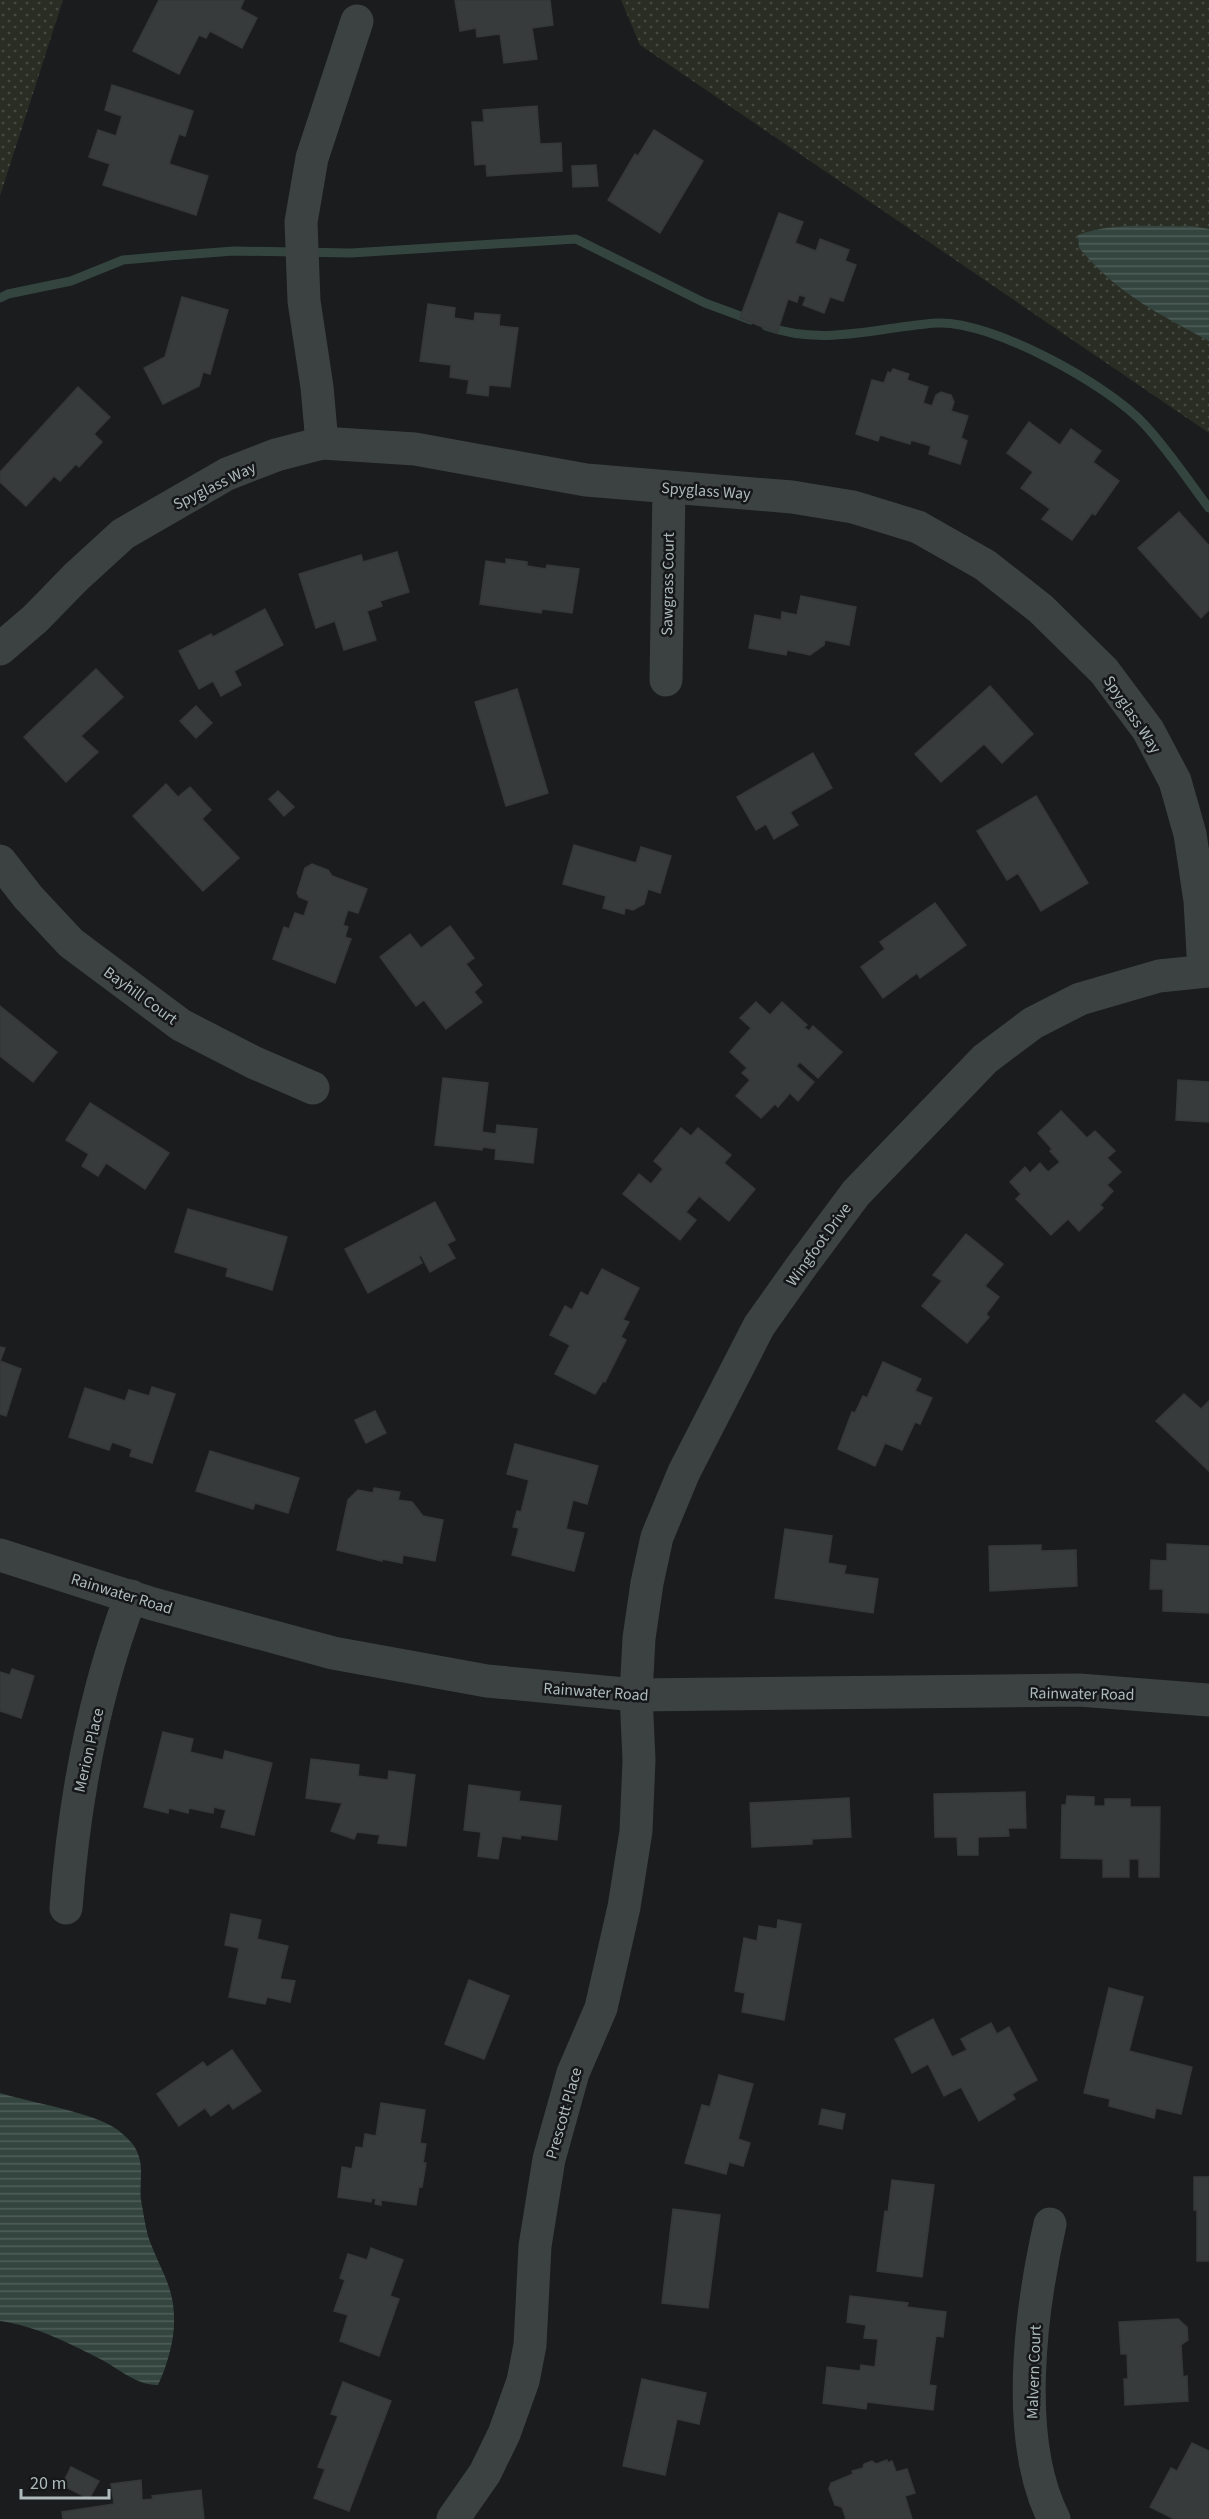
<svg xmlns="http://www.w3.org/2000/svg" width="1209" height="2519" font-family="'Source Sans 3',sans-serif">
  <defs>
    <pattern id="grass-dots" width="8" height="8" patternUnits="userSpaceOnUse" patternTransform="scale(1.5)"><rect width="8" height="8" fill="#2a2d24"/><path d="M2 2h.1M6 6h.1" fill="none" stroke="#464a42" stroke-width="1.8" stroke-linecap="round"/></pattern>
    <pattern id="water-rules" width="6" height="5" patternUnits="userSpaceOnUse" patternTransform="scale(1.5)"><rect width="6" height="5" fill="#34453f"/><path d="M0 2.5h6" fill="none" stroke="#4f5e59"/></pattern>
  </defs>
  <rect width="100%" height="100%" fill="#1a1c1d"/>
  <!-- grass -->
  <g fill="url(#grass-dots)">
    <path d="M 0,0 L 63,0 L 0,196 Z"/>
    <path d="M 621,0 L 1209,0 L 1209,433 L 640,45 Z"/>
  </g>
  <!-- water -->
  <g fill="url(#water-rules)">
    <path d="M 1192,226 L 1209,229 L 1209,341 C 1157,313 1118,294 1079,248 L 1078,235 C 1113,222 1155,227 1192,226 Z"/>
    <path d="M 0,2093 C 29,2102 96,2113 118,2130 C 126,2137 135,2144 138,2154 C 144,2169 139,2185 141,2200 C 143,2211 145,2225 148,2236 C 158,2266 174,2285 174,2318 C 175,2339 167,2366 158,2385 C 139,2386 120,2370 104,2361 C 71,2344 36,2326 0,2321 Z"/>
  </g>
  <g fill="none" stroke-linecap="round" stroke-linejoin="round">
    <!-- stream -->
    <g stroke="#34453f" stroke-width="9">
      <path d="M 0,298 L 8,294 L 71,281 L 123,260 L 168,256 L 234,251 L 351,253 L 576,239 L 705,303 L 751,320"/>
      <path d="M 766,326 C 824,347 878,327 937,323 C 991,320 1109,385 1145,425 C 1168,450 1188,480 1209,508"/>
    </g>
  </g>
  <!-- building -->
  <g fill="#373b3b" stroke="#353838" stroke-width="1.5">
    <path d="M 159,0 L 244,0 L 240,9 L 257,18 L 242,48 L 210,31 L 206,38 L 199,35 L 179,74 L 133,51 Z"/>
    <path d="M 455,0 L 550,0 L 553,25 L 532,28 L 537,59 L 504,63 L 500,34 L 477,37 L 476,28 L 460,31 Z"/>
    <path d="M 112,85 L 193,111 L 185,136 L 179,134 L 169,164 L 208,176 L 196,215 L 103,185 L 110,164 L 89,157 L 98,130 L 116,136 L 122,116 L 105,110 Z"/>
    <path d="M 537,106 L 540,144 L 561,143 L 562,171 L 487,176 L 486,164 L 475,165 L 472,122 L 484,122 L 483,110 Z"/>
    <path d="M 654,130 L 703,161 L 660,233 L 608,200 L 635,154 L 638,156 Z"/>
    <path d="M 596,165 L 598,186 L 573,187 L 572,166 Z"/>
    <path d="M 779,213 L 803,222 L 795,243 L 816,251 L 820,239 L 849,250 L 845,261 L 856,265 L 843,301 L 830,297 L 824,313 L 803,305 L 806,297 L 799,295 L 797,302 L 788,299 L 777,333 L 740,318 Z"/>
    <path d="M 182,297 L 228,310 L 210,374 L 203,372 L 199,386 L 163,404 L 144,368 L 165,357 Z"/>
    <path d="M 428,304 L 455,308 L 454,318 L 474,321 L 475,313 L 500,315 L 499,326 L 518,328 L 510,387 L 489,385 L 488,396 L 467,393 L 469,380 L 450,377 L 451,365 L 420,361 Z"/>
    <path d="M 893,369 L 909,374 L 907,380 L 928,387 L 923,403 L 932,406 L 936,395 L 941,392 L 951,395 L 954,402 L 951,411 L 968,416 L 961,438 L 967,441 L 960,464 L 929,454 L 931,446 L 911,440 L 910,444 L 880,435 L 878,441 L 856,434 L 872,380 L 884,383 L 888,372 L 891,373 Z"/>
    <path d="M 78,387 L 110,417 L 94,434 L 102,442 L 79,467 L 76,464 L 60,481 L 54,476 L 26,506 L 0,482 L 0,472 Z"/>
    <path d="M 1029,422 L 1060,445 L 1071,429 L 1101,451 L 1093,462 L 1119,481 L 1095,515 L 1092,513 L 1072,540 L 1042,519 L 1050,509 L 1021,488 L 1033,472 L 1007,453 Z"/>
    <path d="M 1179,512 L 1209,546 L 1209,610 L 1201,618 L 1138,548 Z"/>
    <path d="M 397,552 L 409,592 L 380,601 L 382,606 L 367,611 L 376,640 L 344,650 L 335,621 L 316,628 L 299,574 L 361,555 L 363,562 Z"/>
    <path d="M 506,559 L 527,562 L 527,566 L 546,569 L 547,565 L 579,569 L 572,613 L 542,609 L 541,613 L 480,604 L 486,561 L 506,564 Z"/>
    <path d="M 801,596 L 856,607 L 849,645 L 825,640 L 824,645 L 810,655 L 787,650 L 786,655 L 749,648 L 755,615 L 781,620 L 782,612 L 797,615 Z"/>
    <path d="M 265,609 L 283,645 L 234,671 L 241,685 L 221,696 L 213,681 L 199,689 L 179,651 L 211,634 L 213,637 Z"/>
    <path d="M 96,669 L 123,697 L 81,736 L 98,752 L 66,782 L 24,737 Z"/>
    <path d="M 990,686 L 1033,734 L 1002,763 L 984,744 L 941,782 L 915,754 Z"/>
    <path d="M 517,689 L 548,793 L 506,806 L 475,702 Z"/>
    <path d="M 196,706 L 212,723 L 196,738 L 180,721 Z"/>
    <path d="M 813,753 L 832,788 L 790,812 L 798,825 L 774,839 L 766,824 L 756,830 L 737,797 Z"/>
    <path d="M 166,784 L 178,797 L 190,787 L 211,810 L 202,819 L 239,858 L 203,891 L 133,816 Z"/>
    <path d="M 278,791 L 294,807 L 284,816 L 269,799 Z"/>
    <path d="M 1036,796 L 1088,883 L 1041,911 L 1018,873 L 1007,880 L 977,831 Z"/>
    <path d="M 574,845 L 636,863 L 641,847 L 671,856 L 660,893 L 648,889 L 644,904 L 633,910 L 625,908 L 624,914 L 603,908 L 606,896 L 563,884 Z"/>
    <path d="M 312,864 L 328,870 L 332,876 L 367,889 L 358,913 L 348,910 L 343,925 L 348,927 L 345,937 L 351,939 L 335,983 L 273,959 L 284,927 L 289,929 L 295,913 L 304,916 L 309,901 L 299,897 L 297,893 L 305,868 Z"/>
    <path d="M 935,903 L 966,945 L 920,978 L 917,973 L 883,998 L 861,967 L 885,949 L 880,942 Z"/>
    <path d="M 450,926 L 474,958 L 466,964 L 482,985 L 474,992 L 482,1002 L 446,1029 L 424,1000 L 416,1006 L 380,957 L 410,934 L 421,948 Z"/>
    <path d="M 756,1002 L 770,1015 L 782,1002 L 807,1025 L 804,1027 L 809,1031 L 813,1026 L 842,1052 L 818,1078 L 800,1062 L 796,1066 L 814,1082 L 798,1101 L 790,1093 L 778,1107 L 775,1104 L 761,1118 L 736,1096 L 750,1080 L 742,1073 L 747,1068 L 730,1052 L 751,1028 L 740,1018 Z"/>
    <path d="M 0,1006 L 57,1052 L 33,1082 L 0,1056 Z"/>
    <path d="M 443,1078 L 488,1083 L 482,1132 L 496,1134 L 497,1125 L 537,1129 L 533,1163 L 495,1159 L 496,1149 L 483,1147 L 482,1150 L 435,1145 Z"/>
    <path d="M 1178,1080 L 1209,1082 L 1209,1122 L 1176,1120 Z"/>
    <path d="M 90,1103 L 169,1153 L 145,1189 L 106,1163 L 98,1176 L 82,1166 L 89,1154 L 66,1140 Z"/>
    <path d="M 1061,1111 L 1087,1138 L 1095,1131 L 1115,1151 L 1107,1158 L 1121,1172 L 1107,1185 L 1113,1191 L 1100,1205 L 1103,1208 L 1079,1231 L 1068,1219 L 1051,1235 L 1016,1199 L 1021,1194 L 1010,1182 L 1025,1167 L 1030,1173 L 1040,1163 L 1048,1172 L 1060,1162 L 1050,1151 L 1052,1149 L 1038,1133 Z"/>
    <path d="M 681,1128 L 691,1136 L 698,1128 L 731,1155 L 724,1163 L 755,1189 L 729,1221 L 699,1196 L 686,1212 L 696,1220 L 680,1240 L 623,1194 L 639,1174 L 651,1184 L 663,1169 L 654,1161 Z"/>
    <path d="M 435,1202 L 455,1240 L 447,1244 L 455,1258 L 430,1272 L 421,1255 L 419,1257 L 422,1263 L 368,1293 L 345,1249 Z"/>
    <path d="M 188,1209 L 287,1237 L 272,1290 L 226,1276 L 228,1268 L 175,1252 Z"/>
    <path d="M 966,1234 L 1003,1264 L 985,1286 L 999,1297 L 986,1314 L 989,1317 L 967,1343 L 922,1306 L 942,1281 L 933,1275 Z"/>
    <path d="M 602,1269 L 639,1288 L 623,1320 L 629,1322 L 621,1337 L 626,1340 L 605,1382 L 603,1381 L 595,1394 L 555,1374 L 570,1345 L 550,1335 L 565,1306 L 572,1310 L 581,1292 L 588,1296 Z"/>
    <path d="M 0,1347 L 5,1348 L 0,1361 L 21,1369 L 6,1416 L 0,1414 Z"/>
    <path d="M 883,1362 L 921,1379 L 915,1391 L 932,1398 L 920,1424 L 915,1422 L 902,1450 L 885,1443 L 875,1466 L 838,1449 L 852,1412 L 855,1413 L 863,1396 L 867,1398 Z"/>
    <path d="M 152,1387 L 175,1394 L 152,1463 L 130,1456 L 132,1449 L 112,1442 L 109,1450 L 69,1437 L 85,1388 L 125,1401 L 129,1390 L 149,1396 Z"/>
    <path d="M 1184,1394 L 1201,1409 L 1209,1401 L 1209,1471 L 1156,1421 Z"/>
    <path d="M 375,1411 L 386,1433 L 366,1443 L 355,1420 Z"/>
    <path d="M 515,1444 L 598,1466 L 587,1504 L 573,1500 L 566,1529 L 584,1533 L 574,1571 L 512,1555 L 519,1528 L 513,1527 L 517,1511 L 521,1512 L 529,1480 L 507,1474 Z"/>
    <path d="M 210,1451 L 299,1478 L 288,1513 L 255,1503 L 253,1509 L 196,1491 Z"/>
    <path d="M 374,1488 L 400,1492 L 398,1500 L 412,1502 L 423,1516 L 443,1520 L 435,1561 L 403,1555 L 402,1563 L 382,1559 L 382,1561 L 337,1550 L 348,1500 L 358,1490 L 373,1493 Z"/>
    <path d="M 785,1529 L 832,1536 L 828,1563 L 846,1566 L 844,1574 L 878,1579 L 873,1613 L 775,1598 Z"/>
    <path d="M 1167,1544 L 1209,1546 L 1209,1613 L 1163,1611 L 1163,1589 L 1150,1589 L 1151,1560 L 1167,1561 Z"/>
    <path d="M 1041,1545 L 1041,1551 L 1076,1550 L 1077,1586 L 990,1591 L 989,1546 Z"/>
    <path d="M 12,1669 L 34,1676 L 21,1718 L 0,1711 L 0,1672 L 10,1675 Z"/>
    <path d="M 163,1732 L 193,1739 L 190,1752 L 223,1760 L 225,1751 L 272,1763 L 254,1835 L 221,1827 L 226,1810 L 214,1807 L 213,1813 L 189,1808 L 188,1813 L 169,1808 L 168,1813 L 144,1807 Z"/>
    <path d="M 311,1759 L 359,1765 L 358,1776 L 388,1780 L 389,1771 L 415,1775 L 406,1846 L 378,1843 L 380,1835 L 357,1832 L 354,1839 L 331,1831 L 342,1803 L 306,1798 Z"/>
    <path d="M 469,1785 L 520,1792 L 519,1801 L 561,1806 L 557,1840 L 521,1835 L 520,1839 L 502,1836 L 498,1859 L 478,1856 L 481,1832 L 464,1830 Z"/>
    <path d="M 1025,1792 L 1026,1828 L 1008,1828 L 1009,1836 L 978,1837 L 978,1855 L 958,1855 L 957,1837 L 935,1837 L 934,1794 Z"/>
    <path d="M 1067,1796 L 1094,1797 L 1094,1806 L 1105,1806 L 1105,1799 L 1130,1799 L 1130,1807 L 1160,1807 L 1159,1877 L 1139,1877 L 1139,1859 L 1129,1859 L 1129,1877 L 1103,1877 L 1103,1859 L 1061,1858 L 1062,1805 L 1066,1805 Z"/>
    <path d="M 849,1798 L 851,1837 L 812,1839 L 812,1844 L 752,1847 L 750,1803 Z"/>
    <path d="M 231,1914 L 261,1920 L 257,1939 L 288,1946 L 280,1979 L 295,1981 L 290,2002 L 267,1997 L 265,2004 L 229,1997 L 239,1948 L 225,1945 Z"/>
    <path d="M 778,1920 L 801,1924 L 784,2020 L 742,2012 L 745,1993 L 735,1991 L 744,1938 L 757,1941 L 759,1926 L 777,1929 Z"/>
    <path d="M 469,1980 L 509,1996 L 484,2059 L 445,2044 Z"/>
    <path d="M 1109,1988 L 1143,1997 L 1129,2051 L 1192,2067 L 1181,2114 L 1156,2108 L 1154,2118 L 1109,2106 L 1110,2099 L 1084,2093 Z"/>
    <path d="M 933,2019 L 952,2057 L 967,2050 L 961,2039 L 991,2023 L 997,2034 L 1009,2027 L 1037,2080 L 1012,2094 L 1015,2099 L 979,2121 L 961,2087 L 944,2096 L 928,2064 L 912,2073 L 895,2039 Z"/>
    <path d="M 232,2050 L 261,2091 L 233,2109 L 229,2103 L 211,2116 L 205,2108 L 179,2126 L 157,2094 L 203,2062 L 207,2067 Z"/>
    <path d="M 719,2075 L 753,2084 L 738,2139 L 750,2143 L 743,2166 L 729,2162 L 726,2174 L 685,2163 L 702,2105 L 710,2107 Z"/>
    <path d="M 381,2103 L 425,2110 L 420,2143 L 426,2144 L 423,2163 L 426,2163 L 422,2187 L 419,2187 L 416,2205 L 381,2200 L 381,2205 L 375,2204 L 376,2199 L 372,2198 L 371,2202 L 338,2197 L 342,2167 L 352,2169 L 356,2147 L 363,2148 L 365,2134 L 376,2136 Z"/>
    <path d="M 822,2109 L 845,2114 L 842,2129 L 819,2124 Z"/>
    <path d="M 1194,2177 L 1209,2177 L 1209,2261 L 1197,2261 L 1197,2210 L 1194,2210 Z"/>
    <path d="M 892,2180 L 934,2185 L 922,2277 L 877,2271 L 885,2211 L 888,2212 Z"/>
    <path d="M 673,2209 L 720,2215 L 708,2308 L 662,2303 Z"/>
    <path d="M 371,2248 L 403,2260 L 390,2296 L 399,2299 L 379,2356 L 340,2341 L 348,2315 L 334,2311 L 345,2280 L 340,2278 L 348,2254 L 367,2260 Z"/>
    <path d="M 850,2296 L 908,2303 L 907,2307 L 946,2312 L 943,2337 L 936,2336 L 929,2385 L 936,2386 L 933,2410 L 867,2402 L 866,2409 L 823,2403 L 827,2367 L 860,2371 L 861,2365 L 875,2367 L 878,2339 L 864,2338 L 866,2325 L 847,2322 Z"/>
    <path d="M 1178,2319 L 1187,2327 L 1188,2340 L 1181,2345 L 1183,2377 L 1187,2376 L 1188,2401 L 1125,2405 L 1124,2379 L 1128,2379 L 1127,2354 L 1121,2354 L 1119,2322 Z"/>
    <path d="M 642,2379 L 706,2393 L 699,2424 L 677,2419 L 665,2475 L 623,2466 Z"/>
    <path d="M 343,2382 L 391,2401 L 349,2511 L 314,2498 L 325,2469 L 318,2467 L 338,2416 L 331,2414 Z"/>
    <path d="M 1192,2443 L 1209,2451 L 1209,2519 L 1174,2519 L 1150,2507 L 1171,2468 L 1177,2471 Z"/>
    <path d="M 887,2460 L 887,2463 L 892,2461 L 896,2472 L 907,2469 L 915,2493 L 905,2496 L 912,2519 L 846,2519 L 842,2507 L 835,2505 L 829,2489 L 831,2483 L 853,2474 L 852,2471 L 863,2468 L 864,2464 L 872,2461 L 876,2464 Z"/>
    <path d="M 71,2467 L 99,2481 L 89,2499 L 62,2485 Z"/>
    <path d="M 141,2480 L 142,2500 L 153,2499 L 152,2496 L 201,2490 L 204,2519 L 63,2519 L 62,2512 L 114,2504 L 111,2484 Z"/>
  </g>
  <g fill="none" stroke-linecap="round" stroke-linejoin="round">
    <!-- minor -->
    <g stroke="#3c4141" stroke-width="33">
      <path d="M 322,443 L 317,387 L 304,301 L 301,222 L 312,158 L 357,21"/>
      <path d="M 0,649 L 35,619 L 76,577 L 123,534 L 227,474 L 276,455 L 322,443 L 415,449 L 586,480 L 792,497 L 853,507 L 918,527 L 985,565 L 1041,609 L 1104,671 L 1148,730 L 1175,781 L 1190,834 L 1200,901 L 1204,971"/>
      <path d="M 666,680 L 669,488"/>
      <path d="M 0,861 L 28,897 L 71,943 L 181,1025 L 255,1063 L 313,1088"/>
      <path d="M 0,1555 L 153,1604 L 333,1653 L 487,1681 L 636,1695 L 1079,1690 L 1209,1700"/>
      <path d="M 66,1908 C 74,1802 93,1696 131,1596"/>
      <path d="M 1050,2224 C 1031,2308 1013,2439 1054,2519"/>
      <path d="M 453,2519 L 485,2473 L 504,2434 L 523,2381 L 530,2345 L 535,2246 L 549,2159 L 573,2073 L 601,2008 L 624,1907 L 636,1831 L 639,1760 L 636,1695 L 639,1638 L 647,1583 L 657,1537 L 684,1472 L 759,1326 L 803,1264 L 856,1193 L 985,1059 L 1033,1023 L 1080,999 L 1159,976 L 1209,971"/>
    </g>
  </g>
  <g text-anchor="middle" stroke-width="5" stroke-linejoin="round" paint-order="stroke">
    <!-- street labels -->
    <g font-size="16" fill="#aebbba" stroke="#151718">
      <text transform="translate(214 485) rotate(-26)" y="6">Spyglass Way</text>
      <text transform="translate(706 490) rotate(4)" y="6">Spyglass Way</text>
      <text transform="translate(667 584) rotate(-89)" y="6">Sawgrass Court</text>
      <text transform="translate(1133 714) rotate(56)" y="6">Spyglass Way</text>
      <text transform="translate(141 995) rotate(36)" y="6">Bayhill Court</text>
      <text transform="translate(818 1244) rotate(-54)" y="6">Wingfoot Drive</text>
      <text transform="translate(122 1593) rotate(17)" y="6">Rainwater Road</text>
      <text transform="translate(596 1691) rotate(4)" y="6">Rainwater Road</text>
      <text transform="translate(1082 1693) rotate(1)" y="6">Rainwater Road</text>
      <text transform="translate(88 1750) rotate(-77)" y="6">Merion Place</text>
      <text transform="translate(563 2113) rotate(-74)" y="6">Prescott Place</text>
      <text transform="translate(1033 2372) rotate(-88)" y="6">Malvern Court</text>
    </g>
  </g>
  <!-- scale -->
  <path d="M21 2489v9h88v-9" fill="none" stroke="#aebbba" stroke-width="3"/>
  <text x="30" y="2489" font-size="18" fill="#aebbba" stroke="#151718" stroke-width="4.5" paint-order="stroke">20 m</text>
</svg>
